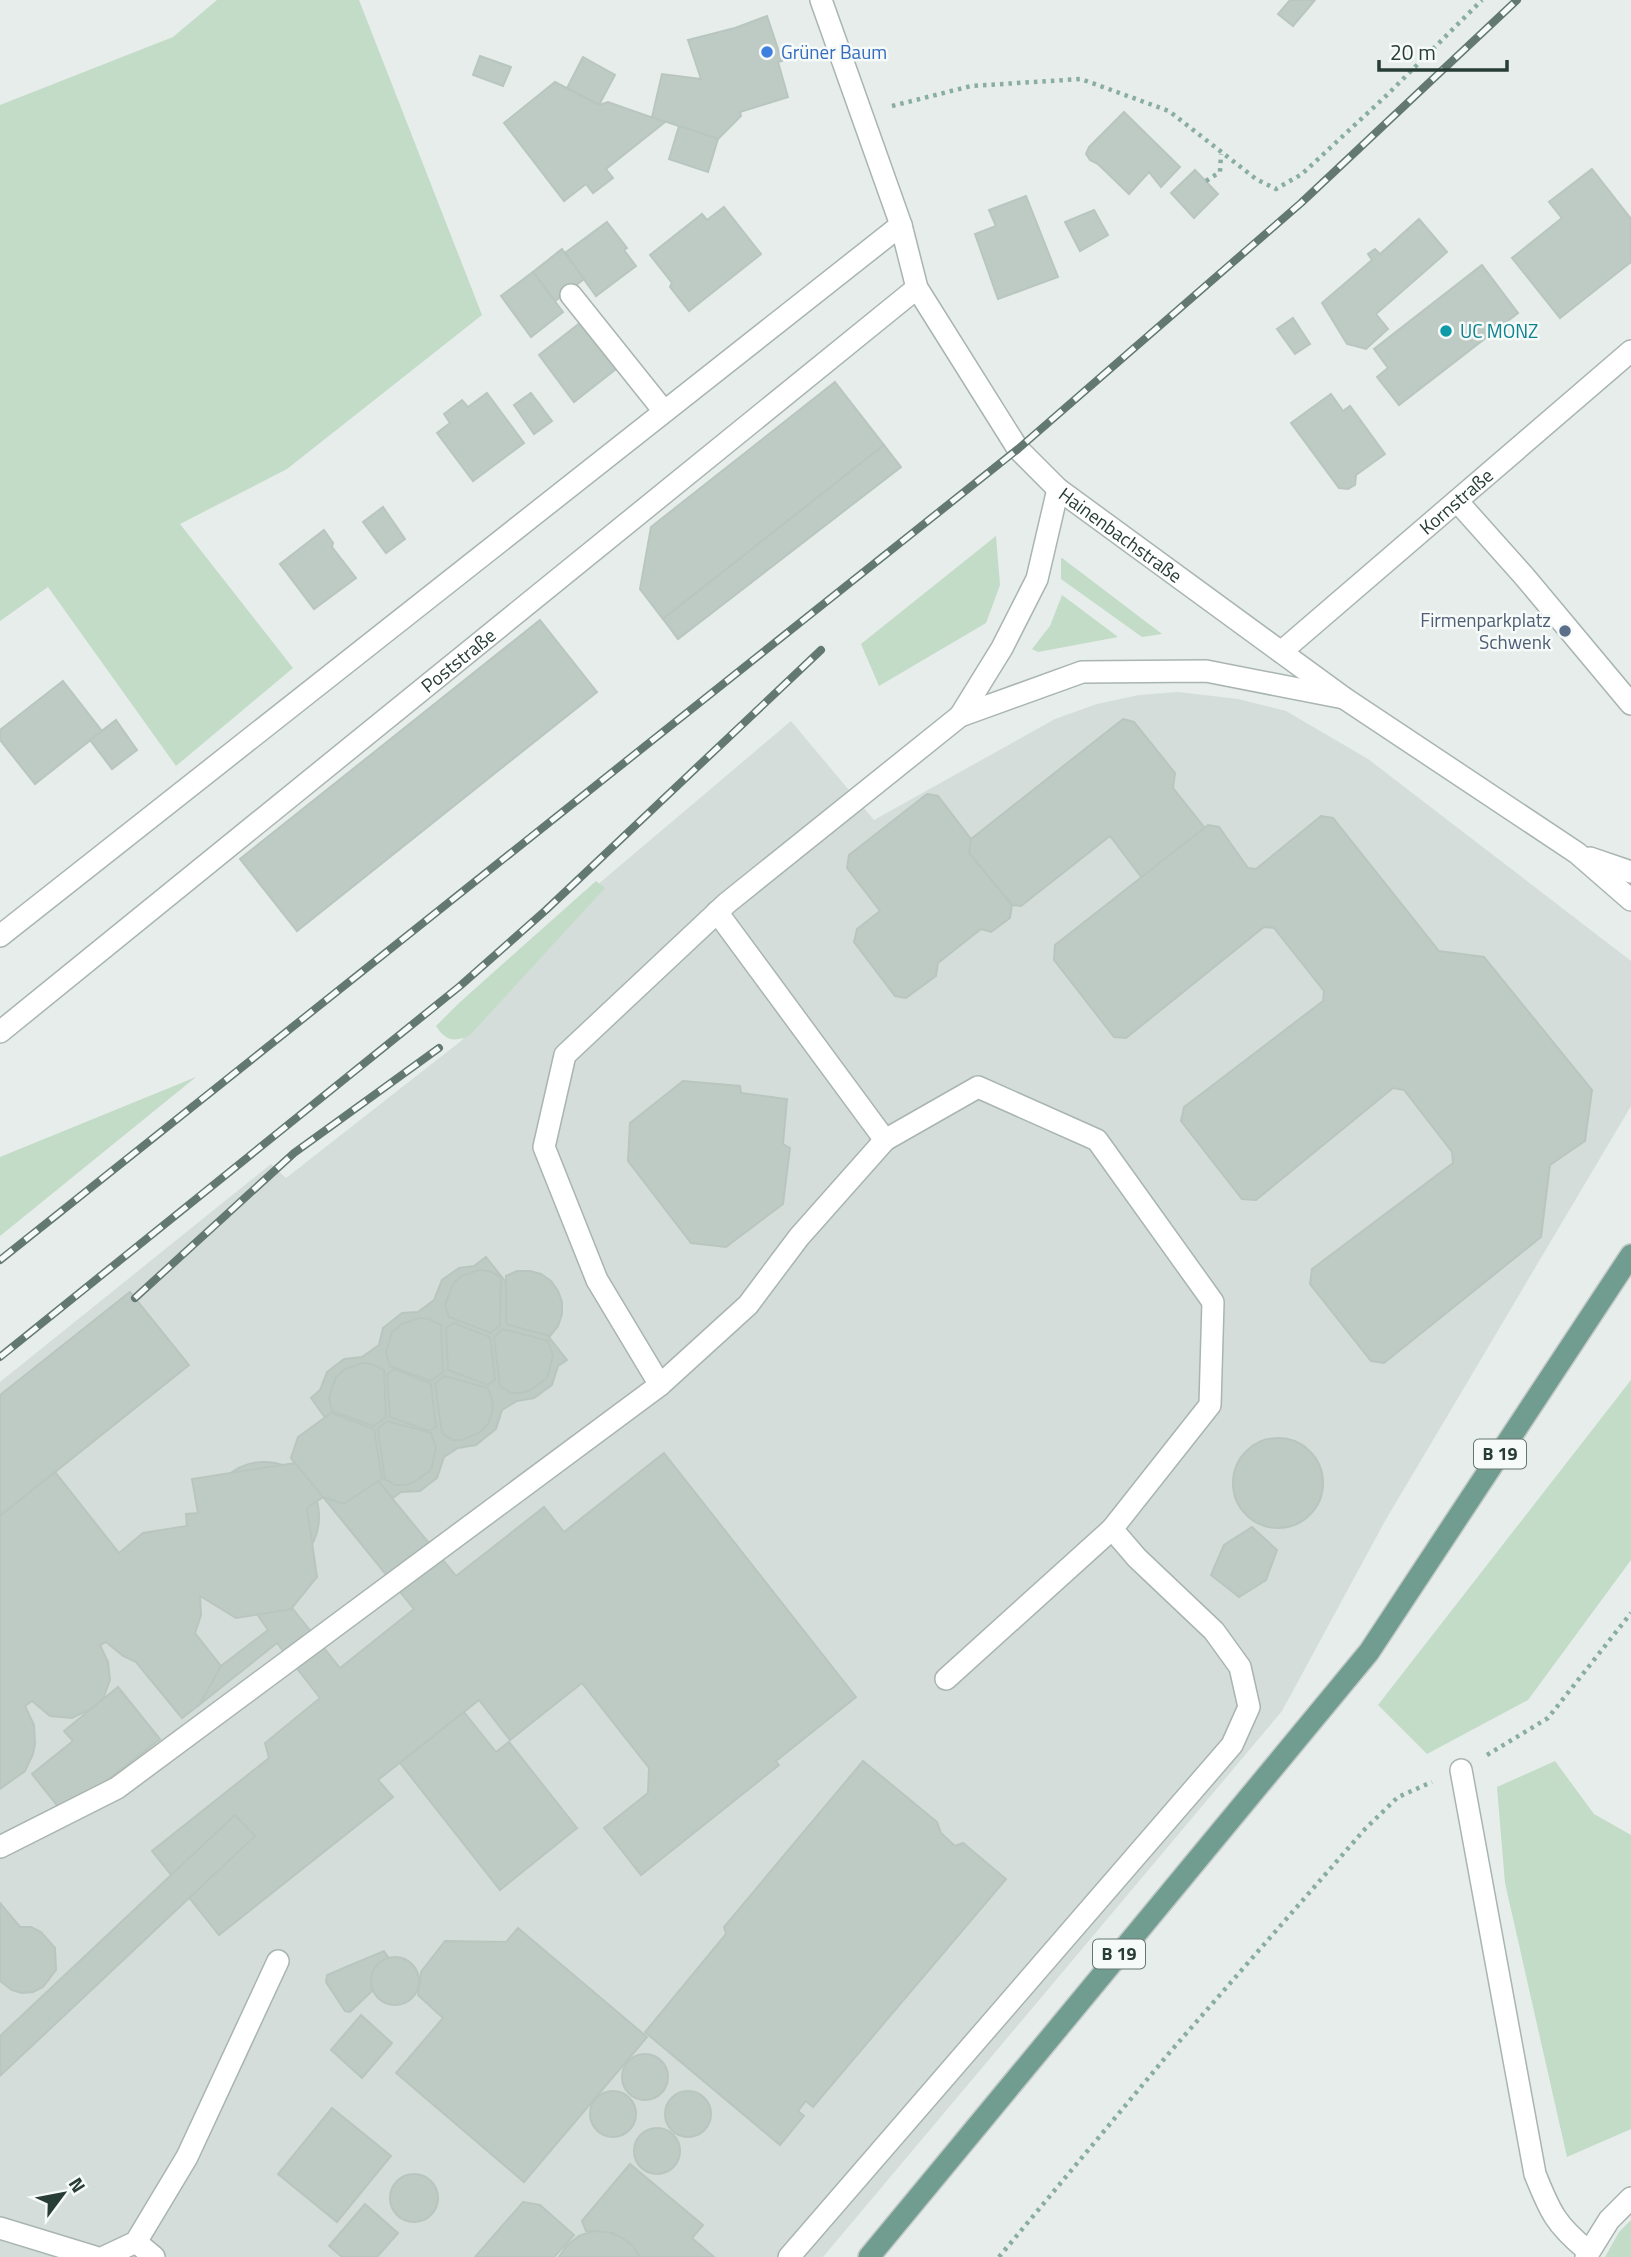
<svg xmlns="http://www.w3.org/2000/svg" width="1631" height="2257" font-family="'Titillium Web',sans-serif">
  <rect width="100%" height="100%" fill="#e6edea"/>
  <!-- built -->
  <path fill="#d4ddd9" d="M 1178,692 L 1238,699 L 1286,711 L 1368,759 L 1631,961 L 1631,1106 L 1385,1521 L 1282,1711 L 823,2257 L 0,2257 L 0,1382 L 271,1164 L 286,1178 L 461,1041 L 596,886 L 791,721 L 874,820 L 1055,719 L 1097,704 L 1139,695 Z"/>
  <!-- green -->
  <g fill="#c2dcc7">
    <path d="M 217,0 L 359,0 L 482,315 L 287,469 L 180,524 L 293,668 L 176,766 L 48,587 L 0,621 L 0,105 L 173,37 Z"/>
    <path d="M 996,536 L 1000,585 L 986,623 L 879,686 L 861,644 Z"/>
    <path d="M 1061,558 L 1062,558 L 1162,634 L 1142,637 L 1061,579 Z"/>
    <path d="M 1062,595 L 1118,637 L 1038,652 L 1032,649 L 1050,626 Z"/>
    <path d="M 596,881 L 605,888 L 469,1036 C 453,1042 446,1041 436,1026 L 459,1003 Z"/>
    <path d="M 196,1077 L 0,1236 L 0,1157 Z"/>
    <path d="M 1631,1380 L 1631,1560 L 1528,1700 L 1427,1754 L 1378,1705 Z"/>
    <path d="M 1555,1761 L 1594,1814 L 1631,1835 L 1631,2129 L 1567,2157 L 1505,1883 L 1497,1787 Z"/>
    <path d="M 1631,2220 L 1631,2257 L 1605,2257 L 1619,2232 Z"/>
  </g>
  <!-- building -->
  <g fill="#becbc5" stroke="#b9c6c0" stroke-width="2">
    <path d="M 1290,0 L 1315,0 L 1293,26 L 1278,14 Z"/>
    <path d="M 767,16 L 782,61 L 778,62 L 788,97 L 740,112 L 741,116 L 718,139 L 652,117 L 662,74 L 701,79 L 688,40 L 735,28 Z"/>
    <path d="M 480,56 L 511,67 L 503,86 L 473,75 Z"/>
    <path d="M 583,57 L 615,75 L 599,105 L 567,88 Z"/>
    <path d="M 555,82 L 599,105 L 608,102 L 665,122 L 606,169 L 613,178 L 593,193 L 586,184 L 564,201 L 504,123 Z"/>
    <path d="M 1124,112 L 1180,167 L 1161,187 L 1149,172 L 1129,194 L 1098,164 L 1090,160 L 1086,154 L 1089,147 Z"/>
    <path d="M 679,126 L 718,139 L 708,172 L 669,159 Z"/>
    <path d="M 1592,169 L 1631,219 L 1631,262 L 1560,318 L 1512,258 L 1562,218 L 1549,202 Z"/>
    <path d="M 1195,170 L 1218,194 L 1194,218 L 1171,193 Z"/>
    <path d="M 1026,196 L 1058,277 L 998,299 L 975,234 L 996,226 L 989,210 Z"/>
    <path d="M 724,207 L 761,254 L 689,311 L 670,287 L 672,283 L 650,255 L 702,214 L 707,220 Z"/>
    <path d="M 1094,210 L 1108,235 L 1080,251 L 1065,222 Z"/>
    <path d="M 1419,219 L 1447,252 L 1376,314 L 1388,329 L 1366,349 L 1347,344 L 1322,303 L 1372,260 L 1368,254 L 1375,249 L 1380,254 Z"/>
    <path d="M 607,222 L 627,248 L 624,250 L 636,266 L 596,296 L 565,253 Z"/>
    <path d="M 562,249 L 584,279 L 555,301 L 533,272 Z"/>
    <path d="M 1482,265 L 1518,313 L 1399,405 L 1377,377 L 1388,368 L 1374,349 Z"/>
    <path d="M 533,272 L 563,312 L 531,337 L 501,296 Z"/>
    <path d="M 1293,318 L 1310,344 L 1295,354 L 1277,329 Z"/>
    <path d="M 580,323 L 616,369 L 574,402 L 539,355 Z"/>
    <path d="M 835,382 L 884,445 L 663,619 L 640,589 L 651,527 Z"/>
    <path d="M 487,393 L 524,443 L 473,481 L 437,433 L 450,423 L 444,414 L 462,400 L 468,407 Z"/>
    <path d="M 531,393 L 552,421 L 534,434 L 514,405 Z"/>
    <path d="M 1331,394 L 1343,411 L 1350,406 L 1385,454 L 1356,475 L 1355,485 L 1348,489 L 1339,488 L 1291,423 Z"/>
    <path d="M 884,445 L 901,467 L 678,639 L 663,619 Z"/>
    <path d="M 383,507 L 405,539 L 386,553 L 363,522 Z"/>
    <path d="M 324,530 L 333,543 L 332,547 L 356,578 L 314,609 L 280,564 Z"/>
    <path d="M 540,620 L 597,692 L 297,931 L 240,859 Z"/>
    <path d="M 63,681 L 102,731 L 35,784 L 0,740 L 0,730 Z"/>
    <path d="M 1123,719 L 1134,722 L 1175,773 L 1173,788 L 1205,828 L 1142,878 L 1110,836 L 1021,906 L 1012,905 L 969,853 L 971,839 Z"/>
    <path d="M 116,720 L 137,750 L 112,769 L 90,740 Z"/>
    <path d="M 927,794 L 938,796 L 971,839 L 969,853 L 1012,905 L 1010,918 L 991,932 L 981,929 L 938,963 L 936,976 L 906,998 L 895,996 L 854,942 L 857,929 L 880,911 L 847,868 L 849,855 Z"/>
    <path d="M 1321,816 L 1333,818 L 1439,951 L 1484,957 L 1592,1090 L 1585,1141 L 1550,1165 L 1541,1237 L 1384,1363 L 1371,1361 L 1310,1284 L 1312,1269 L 1453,1163 L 1452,1152 L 1404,1090 L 1393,1088 L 1256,1200 L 1242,1199 L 1181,1121 L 1184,1107 L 1323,1001 L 1324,991 L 1274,928 L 1264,927 L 1126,1038 L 1114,1037 L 1054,960 L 1055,945 L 1208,825 L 1219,827 L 1248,868 L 1256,869 Z"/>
    <path d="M 683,1081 L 740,1086 L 741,1093 L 787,1099 L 783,1144 L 790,1148 L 783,1204 L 726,1247 L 691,1243 L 628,1161 L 630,1123 Z"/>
    <path d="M 486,1257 L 512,1290 L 511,1318 L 541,1327 L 567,1360 L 558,1366 L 552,1385 L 534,1398 L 517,1401 L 502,1410 L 496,1429 L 476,1445 L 458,1448 L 444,1457 L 437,1478 L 420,1491 L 401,1492 L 393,1498 L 378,1481 L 344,1504 L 323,1497 L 295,1463 L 300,1439 L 326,1419 L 311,1398 L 320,1390 L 327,1372 L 344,1359 L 362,1357 L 379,1345 L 383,1328 L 402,1313 L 418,1312 L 434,1300 L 442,1280 L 459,1268 L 474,1266 Z"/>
    <path d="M 479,1270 L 489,1271 L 501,1277 L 500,1325 L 491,1333 L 449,1317 L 445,1305 L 453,1284 L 461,1276 Z"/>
    <path d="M 517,1271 L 530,1271 L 541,1274 L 551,1281 L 558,1291 L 562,1302 L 562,1314 L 558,1326 L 550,1336 L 509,1325 L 506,1322 L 506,1276 Z"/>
    <path d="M 130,1292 L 189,1365 L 0,1516 L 0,1395 Z"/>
    <path d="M 420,1318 L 429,1319 L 441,1325 L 443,1372 L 431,1381 L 390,1366 L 386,1353 L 392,1332 L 402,1324 Z"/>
    <path d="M 453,1323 L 490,1337 L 495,1380 L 488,1385 L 448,1370 L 446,1328 Z"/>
    <path d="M 503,1329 L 548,1341 L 553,1356 L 547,1378 L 531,1390 L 521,1393 L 511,1393 L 500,1386 L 494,1337 Z"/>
    <path d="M 362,1363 L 372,1364 L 384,1370 L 386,1417 L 374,1426 L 332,1411 L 329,1398 L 336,1377 L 345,1369 Z"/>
    <path d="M 394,1369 L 431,1384 L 436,1427 L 429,1431 L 390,1417 L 387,1375 Z"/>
    <path d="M 444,1376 L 488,1388 L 493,1403 L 492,1413 L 488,1424 L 479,1433 L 462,1440 L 452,1440 L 442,1433 L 435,1384 Z"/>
    <path d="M 331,1413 L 374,1429 L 382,1479 L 344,1504 L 320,1496 L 291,1458 L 298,1437 Z"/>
    <path d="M 387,1421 L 431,1433 L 436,1448 L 431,1470 L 414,1482 L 405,1485 L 395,1485 L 385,1479 L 378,1429 Z"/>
    <circle cx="1278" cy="1483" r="45"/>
    <path d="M 664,1453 L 856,1697 L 776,1761 L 779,1765 L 641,1875 L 604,1828 L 648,1793 L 649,1768 L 582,1683 L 510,1740 L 479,1700 L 378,1780 L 393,1797 L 219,1935 L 152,1851 L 269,1758 L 265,1743 L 320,1698 L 277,1643 L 199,1705 L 221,1666 L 268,1630 L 257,1614 L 293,1609 L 340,1668 L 414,1609 L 323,1497 L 344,1504 L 378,1481 L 456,1576 L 544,1507 L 564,1532 Z"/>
    <circle cx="264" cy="1517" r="55"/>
    <path d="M 295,1463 L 323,1497 L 307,1508 L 317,1577 L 291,1609 L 236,1618 L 200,1596 L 201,1615 L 195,1633 L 221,1666 L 199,1705 L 182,1718 L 136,1662 L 123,1656 L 106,1642 L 100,1645 L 108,1662 L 110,1680 L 103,1699 L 93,1708 L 72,1718 L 50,1716 L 32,1701 L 25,1706 L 34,1725 L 35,1744 L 33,1754 L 25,1771 L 0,1789 L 0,1516 L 55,1472 L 119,1553 L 143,1533 L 187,1526 L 186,1514 L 198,1513 L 192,1479 Z"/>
    <path d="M 1252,1527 L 1277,1550 L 1266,1580 L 1239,1597 L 1211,1575 L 1224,1545 Z"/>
    <path d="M 118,1687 L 160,1739 L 64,1814 L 32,1774 L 73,1741 L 64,1731 Z"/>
    <path d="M 464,1712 L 496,1752 L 509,1742 L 577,1828 L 500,1890 L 400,1763 Z"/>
    <path d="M 863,1761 L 937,1822 L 941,1833 L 955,1846 L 963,1843 L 1006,1879 L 813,2107 L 806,2101 L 798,2111 L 804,2116 L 780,2145 L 645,2032 L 726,1934 L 724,1927 Z"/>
    <path d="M 235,1815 L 255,1836 L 0,2076 L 0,2036 Z"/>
    <path d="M 0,1903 L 20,1927 L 31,1927 L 41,1932 L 55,1948 L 56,1970 L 43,1987 L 33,1992 L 22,1993 L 12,1990 L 0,1981 Z"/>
    <path d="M 518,1928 L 647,2037 L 524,2182 L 396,2073 L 443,2018 L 418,1995 L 421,1972 L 445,1941 L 506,1942 Z"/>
    <path d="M 384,1951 L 388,1957 L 377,1965 L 373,1972 L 371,1980 L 372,1991 L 350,2012 L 345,2011 L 326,1982 L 327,1975 Z"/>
    <circle cx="395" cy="1981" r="24"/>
    <path d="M 361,2015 L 392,2043 L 362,2078 L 331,2050 Z"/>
    <circle cx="645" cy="2077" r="23"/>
    <circle cx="688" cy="2114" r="23"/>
    <circle cx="613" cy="2114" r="23"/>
    <path d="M 332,2108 L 391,2156 L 337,2222 L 278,2174 Z"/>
    <circle cx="657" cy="2151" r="23"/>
    <path d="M 630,2164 L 703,2225 L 692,2238 L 714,2257 L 638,2257 L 636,2251 L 613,2233 L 586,2231 L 582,2221 Z"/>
    <circle cx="414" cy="2198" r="24"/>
    <path d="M 523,2202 L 540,2205 L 574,2235 L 554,2257 L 475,2257 Z"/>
    <path d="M 365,2204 L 398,2233 L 377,2257 L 342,2257 L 329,2246 Z"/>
    <path d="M 593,2231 L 607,2232 L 621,2237 L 633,2246 L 640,2257 L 559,2257 L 567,2245 L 579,2236 Z"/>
  </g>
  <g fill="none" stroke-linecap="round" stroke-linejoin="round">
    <!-- minor casing -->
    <g stroke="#a9b5b0" stroke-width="24">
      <g id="minor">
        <path id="s1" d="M 821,0 L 901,225 L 917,288 L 1018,449 L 1058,489 L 1344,698 L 1577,853 L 1631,900"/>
        <path d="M 571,295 L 663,410"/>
        <path d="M 1457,501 L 1524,576 L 1631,704"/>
        <path id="s2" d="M 1281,652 L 1631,351"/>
        <path d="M 960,716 L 1002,648 L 1037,579 L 1058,489"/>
        <path d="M 1590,858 L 1631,872"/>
        <path d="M 717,912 L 885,1140"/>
        <path d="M 0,936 L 901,225"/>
        <path id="s3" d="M 0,1032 L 917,288"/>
        <path d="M 660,1385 L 748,1305 L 799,1237 L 885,1140 L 978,1087 L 1097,1140 L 1213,1302 L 1210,1405 L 1112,1529 L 946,1679"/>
        <path d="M 1461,1770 L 1535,2174 C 1550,2212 1556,2225 1588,2251"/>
        <path d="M 0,1847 L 117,1788 L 660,1385 L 597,1280 L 544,1147 L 565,1055 L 727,903 L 960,716 L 1082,672 L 1206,671 L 1344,698"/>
        <path d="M 0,2228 L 95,2257"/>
        <path d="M 136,2242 L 154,2257"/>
        <path d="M 104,2257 L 136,2242 L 187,2157 L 278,1961"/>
        <path d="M 789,2257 L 1232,1745 L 1249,1707 L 1240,1667 L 1214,1631 L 1137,1558 L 1112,1529"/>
        <path d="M 1586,2257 L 1609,2220 L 1631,2198"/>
      </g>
    </g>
    <!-- major casing -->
    <g stroke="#c3c9c7" stroke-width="24">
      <path id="major" d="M 869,2257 L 1369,1652 L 1631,1255"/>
    </g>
    <!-- path -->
    <g stroke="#8aada1" stroke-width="4.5" stroke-dasharray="3.5 5" stroke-linecap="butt">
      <path d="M 892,106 L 971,86 L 1081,79 L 1169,111 L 1256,179 L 1276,189 L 1302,174 L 1387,95 L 1482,0"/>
      <path d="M 1206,181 L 1220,172 L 1221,154"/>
      <path d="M 1487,1755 L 1548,1718 L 1631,1613"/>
      <path d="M 999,2257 L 1170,2052 L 1365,1829 L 1398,1797 L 1432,1782"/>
    </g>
    <!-- minor -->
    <use href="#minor" stroke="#fff" stroke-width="21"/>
    <!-- major -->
    <use href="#major" stroke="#709d90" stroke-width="21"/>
    <!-- rail casing -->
    <g stroke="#627871" stroke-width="8">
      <g id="rail">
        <path d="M 0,1260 L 1018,449 L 1301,203 L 1517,0"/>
        <path d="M 135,1298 L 294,1153 L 439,1048"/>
        <path d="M 0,1357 L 460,986 L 546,910 L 821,650"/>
      </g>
    </g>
    <!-- rail -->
    <use href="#rail" stroke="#f6faf8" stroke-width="5" stroke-dasharray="16" stroke-linecap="butt"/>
  </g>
  <!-- markers -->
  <circle fill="#3f7fe0" stroke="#f6faf8" stroke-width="2.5" cx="767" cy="52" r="7"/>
  <circle fill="#0f9aa8" stroke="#f6faf8" stroke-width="2.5" cx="1446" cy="331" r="7"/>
  <circle fill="#5c6f8a" stroke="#f6faf8" stroke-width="2.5" cx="1565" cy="631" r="7"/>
  <g text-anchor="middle" stroke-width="5" stroke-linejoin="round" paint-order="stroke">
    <!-- shield labels -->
    <g fill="#f6faf8" stroke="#657670" stroke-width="2">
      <rect x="1474" y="1439.5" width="52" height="29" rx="5"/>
      <rect x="1093" y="1939.5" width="52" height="29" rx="5"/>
    </g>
    <g font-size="18" font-weight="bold" fill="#273d36">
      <text x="1500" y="1460">B 19</text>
      <text x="1119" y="1960">B 19</text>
    </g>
    <!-- shop labels -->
    <g font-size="19" fill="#366cbe" stroke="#f6faf8" text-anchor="start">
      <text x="781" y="59">Grüner Baum</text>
    </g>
    <!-- culture labels -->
    <g font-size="19" fill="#0d838f" stroke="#f6faf8" text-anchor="start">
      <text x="1460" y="338">UC MONZ</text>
    </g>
    <!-- street labels -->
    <g font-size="19" fill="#273d36" stroke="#f6faf8">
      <text dy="7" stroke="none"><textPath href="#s2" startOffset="231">Kornstraße</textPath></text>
      <text dy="7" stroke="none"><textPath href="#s1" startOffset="628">Hainenbachstraße</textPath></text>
      <text dy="7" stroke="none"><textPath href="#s3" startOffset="590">Poststraße</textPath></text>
    </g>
    <!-- service labels -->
    <g font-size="19" fill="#4e5e75" stroke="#f6faf8" text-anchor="end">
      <text x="1551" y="627">Firmenparkplatz<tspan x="1551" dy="22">Schwenk</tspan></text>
    </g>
  </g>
  <!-- north arrow -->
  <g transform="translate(63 2194) rotate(58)" stroke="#f6faf8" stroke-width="5" paint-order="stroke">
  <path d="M0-5L12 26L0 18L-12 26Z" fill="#273d36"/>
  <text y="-10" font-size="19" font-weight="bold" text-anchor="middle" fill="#273d36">N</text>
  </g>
  <!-- scale -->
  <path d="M1379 60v10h128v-10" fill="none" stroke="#273d36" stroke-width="3.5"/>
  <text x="1390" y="60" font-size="21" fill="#273d36" stroke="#f6faf8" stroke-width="5" paint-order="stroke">20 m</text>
</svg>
